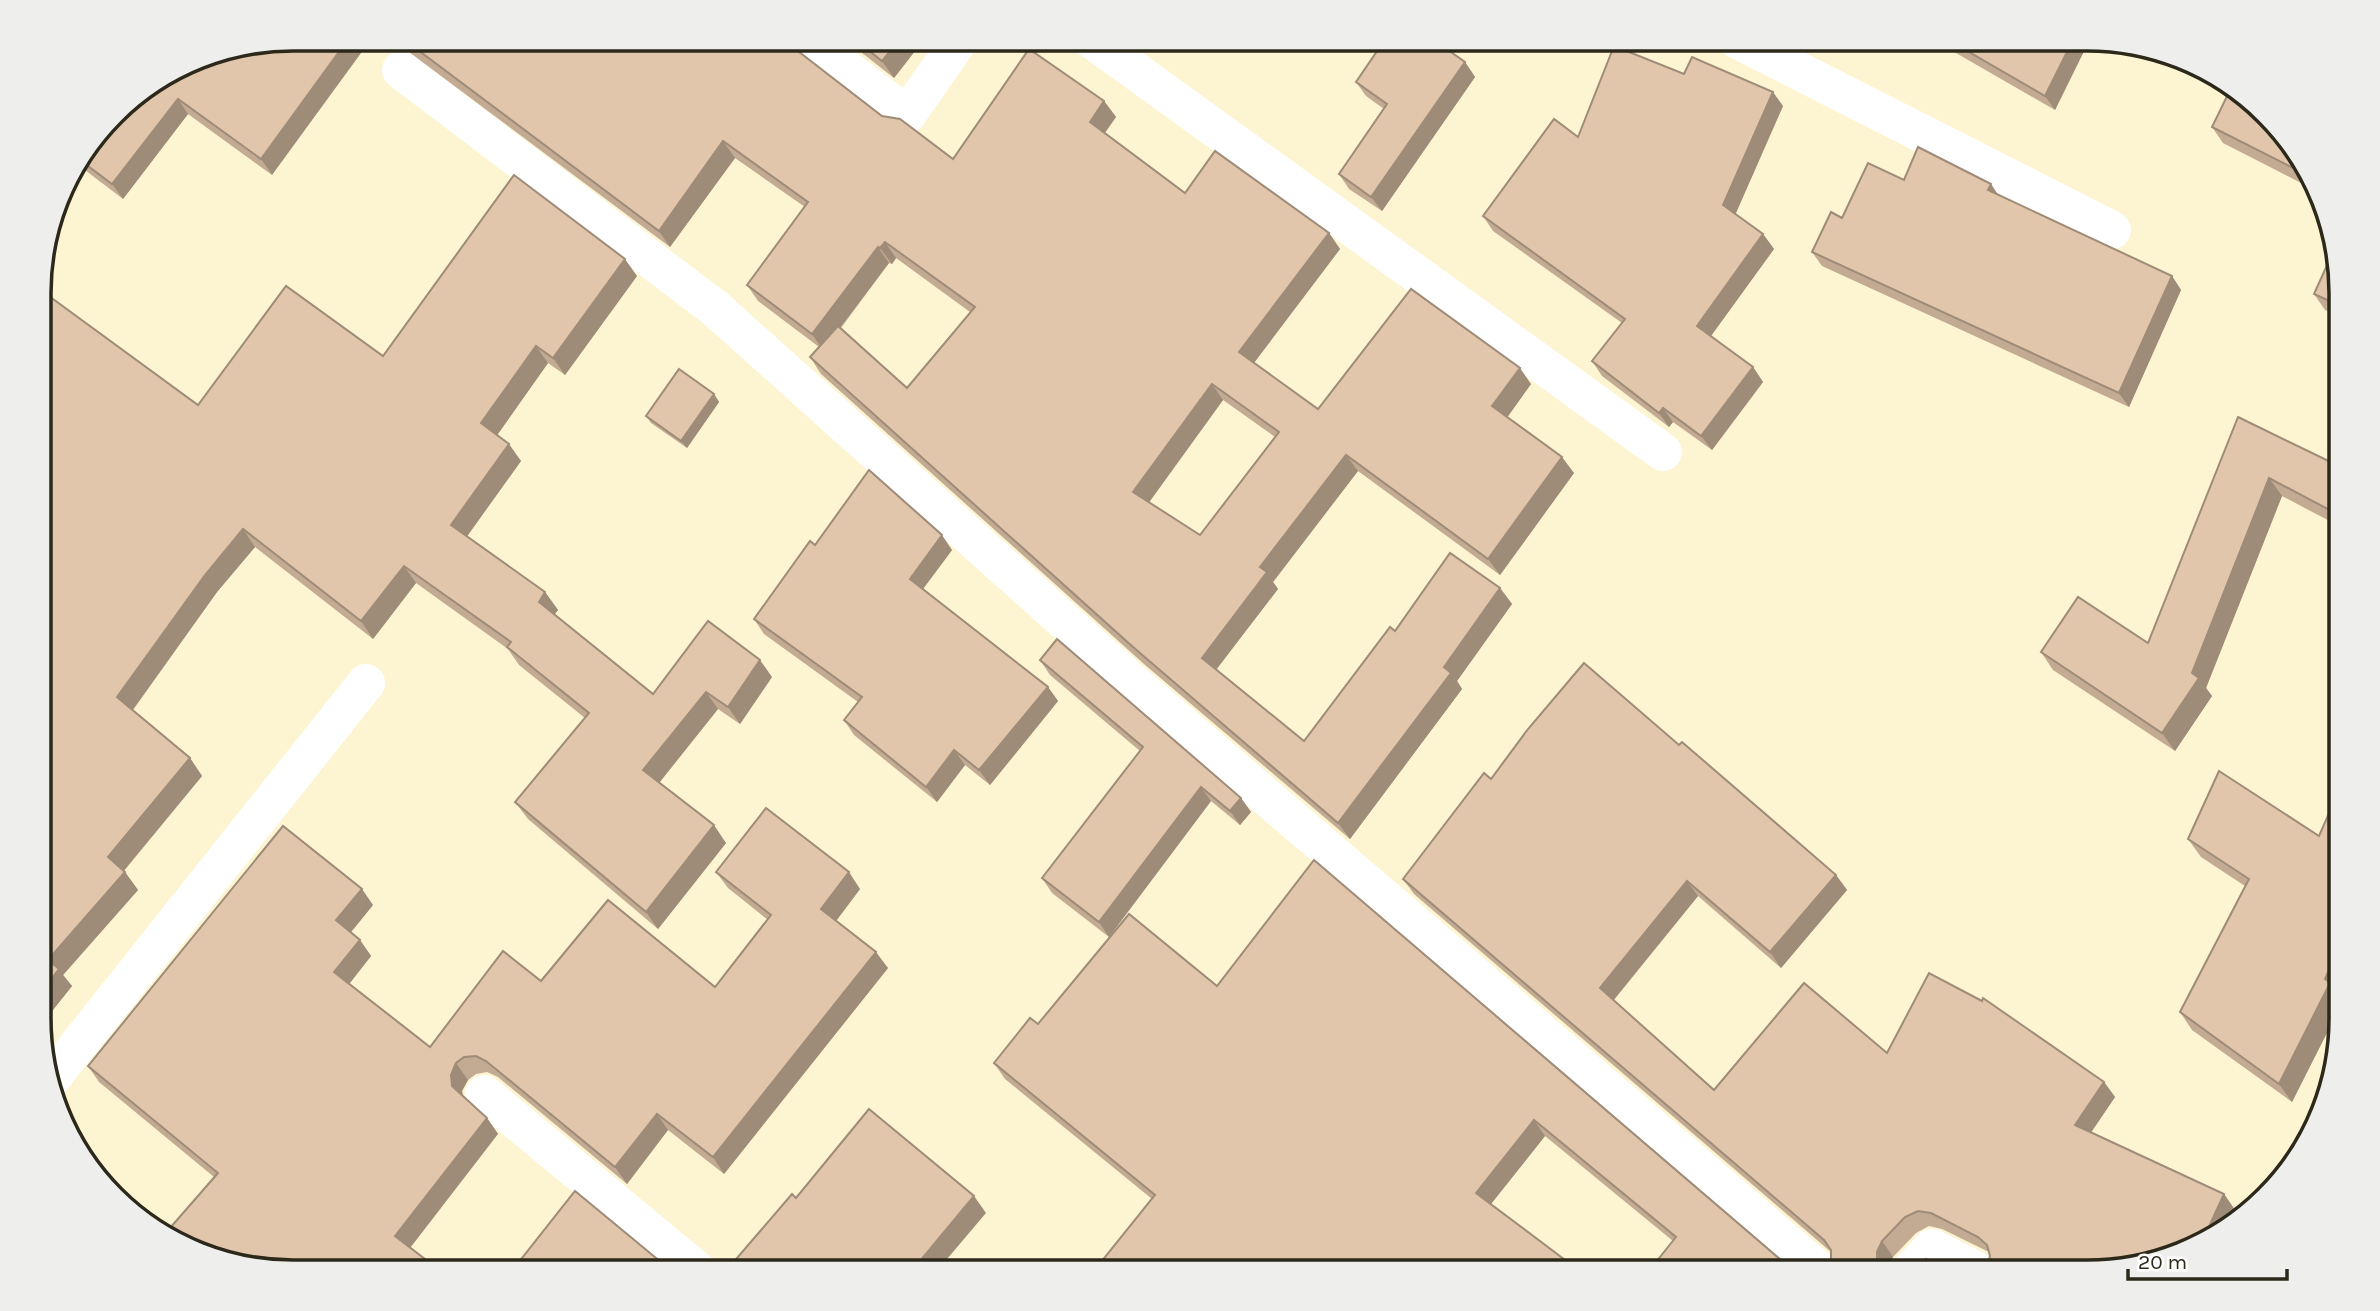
<svg xmlns="http://www.w3.org/2000/svg" width="2380" height="1311" font-family="Karla,sans-serif">
  <rect width="100%" height="100%" fill="#fdf5d1"/>
  <g fill="none" stroke-linecap="round" stroke-linejoin="round">
    <!-- minor -->
    <g stroke="#fff" stroke-width="38">
      <path d="M 807,39 L 907,115 L 960,39"/>
      <path d="M 1091,39 L 1663,452"/>
      <path d="M 1736,39 L 2112,230"/>
      <path d="M 401,70 L 716,309 L 1130,680 L 1821,1272"/>
      <path d="M 51,1079 L 366,683"/>
      <path d="M 484,1094 L 699,1272"/>
      <path d="M 1909,1272 L 1932,1248 L 1979,1272"/>
    </g>
  </g>
  <!-- wall -->
  <g fill="#c2aa93" fill-rule="evenodd">
    <path d="M 398,38 L 786,38 L 786,43 L 882,116 L 953,159 L 1104,101 L 1116,117 L 1105,133 L 1185,193 L 1329,233 L 1340,249 L 1254,363 L 1318,409 L 1531,384 L 1507,417 L 1574,473 L 1500,575 L 1358,471 L 1273,582 L 1278,589 L 1216,669 L 1304,741 L 1395,631 L 1500,588 L 1512,604 L 1457,681 L 1462,689 L 1350,839 L 1144,664 L 821,374 L 810,357 L 819,347 L 758,301 L 747,285 L 805,207 L 735,158 L 670,247 L 405,49 ZM 896,258 L 970,312 L 907,388 L 841,328 L 889,263 L 892,264 ZM 1223,400 L 1275,437 L 1200,535 L 1149,502 Z"/>
    <path d="M 843,38 L 905,38 L 915,51 L 894,78 Z"/>
    <path d="M 1930,38 L 2088,38 L 2090,39 L 2055,110 Z"/>
    <path d="M 196,58 L 272,175 L 188,114 L 123,199 L 77,164 L 125,102 Z"/>
    <path d="M 1465,62 L 1475,77 L 1382,211 L 1349,189 L 1339,174 L 1384,109 L 1366,96 L 1356,82 Z"/>
    <path d="M 1684,74 L 1783,106 L 1735,214 L 1763,234 L 1774,249 L 1711,336 L 1753,367 L 1763,382 L 1712,450 L 1673,422 L 1669,427 L 1602,376 L 1592,361 L 1622,323 L 1493,231 L 1483,216 L 1578,137 Z"/>
    <path d="M 2212,127 L 2299,152 L 2311,188 L 2223,143 Z"/>
    <path d="M 1904,180 L 1991,184 L 1998,195 L 2172,276 L 2181,290 L 2129,407 L 1822,266 L 1812,252 L 1842,218 Z"/>
    <path d="M 637,276 L 565,375 L 548,363 L 497,435 L 521,461 L 467,536 L 545,592 L 558,610 L 554,614 L 653,694 L 772,677 L 740,724 L 718,709 L 659,783 L 726,843 L 658,929 L 528,819 L 515,802 L 585,718 L 519,665 L 508,649 L 416,583 L 373,639 L 255,547 L 217,592 L 133,710 L 190,758 L 202,776 L 124,871 L 138,890 L 63,975 L 72,986 L 41,1025 L 41,293 L 198,405 L 383,356 Z"/>
    <path d="M 2341,276 L 2341,317 L 2325,310 L 2314,294 Z"/>
    <path d="M 714,394 L 719,402 L 687,448 L 651,423 L 646,416 Z"/>
    <path d="M 2238,417 L 2341,467 L 2341,527 L 2282,496 L 2206,688 L 2212,696 L 2175,751 L 2053,670 L 2041,652 L 2148,643 Z"/>
    <path d="M 815,545 L 952,550 L 923,589 L 1048,687 L 1058,701 L 990,785 L 965,765 L 937,802 L 854,735 L 844,720 L 858,702 L 764,634 L 754,619 Z"/>
    <path d="M 1040,660 L 1241,798 L 1251,812 L 1240,825 L 1211,801 L 1109,937 L 1052,893 L 1042,878 L 1140,751 L 1050,675 Z"/>
    <path d="M 1679,745 L 1836,875 L 1847,890 L 1781,968 L 1698,896 L 1614,1000 L 1714,1090 L 1887,1053 L 2104,1082 L 2115,1097 L 2091,1132 L 2224,1194 L 2235,1210 L 1987,1267 L 1990,1256 L 1989,1252 L 1942,1229 L 1929,1226 L 1916,1233 L 1893,1257 L 1888,1267 L 1888,1272 L 1824,1272 L 1827,1270 L 1831,1261 L 1831,1252 L 1414,894 L 1403,879 L 1491,779 Z"/>
    <path d="M 2341,786 L 2341,989 L 2339,995 L 2341,998 L 2341,1005 L 2292,1102 L 2192,1030 L 2180,1012 L 2245,886 L 2201,857 L 2188,839 L 2319,836 Z"/>
    <path d="M 1314,860 L 1795,1272 L 1673,1241 L 1545,1136 L 1491,1204 L 1152,1199 L 1005,1079 L 994,1063 L 1038,1024 L 1217,986 Z"/>
    <path d="M 716,872 L 860,889 L 836,921 L 888,968 L 724,1174 L 668,1130 L 627,1184 L 498,1077 L 487,1072 L 476,1074 L 468,1080 L 462,1091 L 463,1096 L 487,1118 L 498,1134 L 214,1177 L 99,1082 L 88,1066 L 373,905 L 351,932 L 360,940 L 371,956 L 349,984 L 430,1047 L 541,981 L 715,987 L 768,920 L 728,888 Z"/>
  </g>
  <!-- shaded-wall -->
  <g fill="#9e8b78">
    <path d="M 349,38 L 372,38 L 272,175 L 261,159 Z"/>
    <path d="M 901,38 L 905,38 L 915,51 L 894,78 L 882,61 Z"/>
    <path d="M 2074,38 L 2090,39 L 2055,110 L 2045,96 Z"/>
    <path d="M 1465,62 L 1475,77 L 1382,211 L 1371,197 Z"/>
    <path d="M 1773,92 L 1783,106 L 1733,220 L 1723,205 Z"/>
    <path d="M 178,99 L 188,114 L 123,199 L 112,184 Z"/>
    <path d="M 1104,101 L 1116,117 L 1101,138 L 1090,122 Z"/>
    <path d="M 723,141 L 735,158 L 670,247 L 659,231 Z"/>
    <path d="M 1991,184 L 2000,198 L 1988,190 Z"/>
    <path d="M 1329,233 L 1340,249 L 1250,368 L 1239,352 Z"/>
    <path d="M 1763,234 L 1774,249 L 1708,340 L 1697,326 Z"/>
    <path d="M 885,242 L 896,258 L 892,264 L 880,248 Z"/>
    <path d="M 878,247 L 889,263 L 823,350 L 812,334 Z"/>
    <path d="M 625,259 L 637,276 L 565,375 L 553,358 Z"/>
    <path d="M 2172,276 L 2181,290 L 2129,407 L 2119,393 Z"/>
    <path d="M 536,346 L 548,363 L 493,441 L 481,423 Z"/>
    <path d="M 1753,367 L 1763,382 L 1712,450 L 1701,436 Z"/>
    <path d="M 1520,368 L 1531,384 L 1504,422 L 1492,406 Z"/>
    <path d="M 1212,384 L 1223,400 L 1145,508 L 1133,492 Z"/>
    <path d="M 714,394 L 719,402 L 687,448 L 681,441 Z"/>
    <path d="M 1663,408 L 1673,422 L 1669,427 L 1659,413 Z"/>
    <path d="M 509,444 L 521,461 L 463,542 L 451,525 Z"/>
    <path d="M 1346,455 L 1358,471 L 1273,582 L 1278,589 L 1213,674 L 1202,658 L 1260,567 Z"/>
    <path d="M 1562,457 L 1574,473 L 1500,575 L 1488,559 Z"/>
    <path d="M 2269,478 L 2282,496 L 2206,688 L 2212,696 L 2175,751 L 2162,733 L 2192,673 Z"/>
    <path d="M 243,529 L 255,547 L 217,592 L 129,715 L 117,697 L 205,575 Z"/>
    <path d="M 942,535 L 952,550 L 920,593 L 910,579 Z"/>
    <path d="M 404,566 L 416,583 L 373,639 L 361,621 Z"/>
    <path d="M 1500,588 L 1512,604 L 1457,681 L 1462,689 L 1350,839 L 1338,823 L 1444,667 Z"/>
    <path d="M 545,592 L 558,610 L 551,619 L 539,602 Z"/>
    <path d="M 760,660 L 772,677 L 740,724 L 728,707 Z"/>
    <path d="M 1048,687 L 1058,701 L 990,785 L 979,770 Z"/>
    <path d="M 706,692 L 718,709 L 655,788 L 643,770 Z"/>
    <path d="M 954,750 L 965,765 L 937,802 L 926,787 Z"/>
    <path d="M 190,758 L 202,776 L 120,875 L 108,857 Z"/>
    <path d="M 1201,787 L 1211,801 L 1109,937 L 1099,922 Z"/>
    <path d="M 1241,798 L 1251,812 L 1240,825 L 1230,811 Z"/>
    <path d="M 714,825 L 726,843 L 658,929 L 646,912 Z"/>
    <path d="M 125,872 L 138,890 L 63,975 L 72,986 L 41,1025 L 41,992 L 48,960 Z"/>
    <path d="M 849,872 L 860,889 L 833,925 L 821,909 Z"/>
    <path d="M 1836,875 L 1847,890 L 1781,968 L 1770,952 Z"/>
    <path d="M 1687,881 L 1698,896 L 1611,1003 L 1600,988 Z"/>
    <path d="M 362,889 L 373,905 L 347,937 L 336,920 Z"/>
    <path d="M 360,940 L 371,956 L 346,988 L 334,972 Z"/>
    <path d="M 2341,942 L 2341,989 L 2339,995 L 2341,998 L 2341,1005 L 2292,1102 L 2279,1084 Z"/>
    <path d="M 876,952 L 888,968 L 724,1174 L 713,1157 Z"/>
    <path d="M 456,1063 L 468,1080 L 462,1091 L 464,1102 L 452,1086 L 451,1075 Z"/>
    <path d="M 2104,1082 L 2115,1097 L 2086,1140 L 2075,1125 Z"/>
    <path d="M 657,1114 L 668,1130 L 627,1184 L 615,1167 Z"/>
    <path d="M 487,1118 L 498,1134 L 407,1252 L 395,1236 Z"/>
    <path d="M 1534,1120 L 1545,1136 L 1487,1209 L 1476,1193 Z"/>
    <path d="M 2224,1194 L 2235,1210 L 2227,1225 L 2215,1238 L 2202,1242 Z"/>
    <path d="M 974,1196 L 986,1213 L 936,1272 L 911,1272 Z"/>
    <path d="M 1882,1241 L 1893,1257 L 1888,1267 L 1888,1272 L 1883,1272 L 1877,1263 L 1877,1252 Z"/>
  </g>
  <!-- building -->
  <g fill="#e1c6ab" stroke="#9e8b78" stroke-width="2" fill-rule="evenodd">
    <path d="M 293,38 L 349,38 L 261,159 L 178,99 L 112,184 L 80,160 L 125,102 L 196,58 Z"/>
    <path d="M 402,38 L 781,38 L 882,116 L 900,119 L 953,159 L 1029,49 L 1104,101 L 1090,122 L 1185,193 L 1215,151 L 1329,233 L 1239,352 L 1318,409 L 1411,289 L 1520,368 L 1492,406 L 1562,457 L 1488,559 L 1346,455 L 1260,567 L 1267,572 L 1202,658 L 1304,741 L 1390,627 L 1395,631 L 1450,553 L 1500,588 L 1444,667 L 1451,673 L 1338,823 L 1133,647 L 810,357 L 838,326 L 907,388 L 975,307 L 885,242 L 880,248 L 878,247 L 812,334 L 747,285 L 808,202 L 723,141 L 659,231 ZM 1212,384 L 1279,432 L 1200,535 L 1133,492 Z"/>
    <path d="M 853,38 L 901,38 L 882,61 Z"/>
    <path d="M 1386,38 L 1431,38 L 1465,62 L 1371,197 L 1339,174 L 1387,104 L 1356,82 Z"/>
    <path d="M 1945,38 L 2074,38 L 2045,96 Z"/>
    <path d="M 1614,46 L 1684,74 L 1692,57 L 1773,92 L 1723,205 L 1763,234 L 1697,326 L 1753,367 L 1701,436 L 1663,408 L 1659,413 L 1592,361 L 1625,319 L 1483,216 L 1554,119 L 1578,137 Z"/>
    <path d="M 2231,88 L 2299,152 L 2307,175 L 2212,127 Z"/>
    <path d="M 1918,147 L 1991,184 L 1988,190 L 2172,276 L 2119,393 L 1812,252 L 1831,212 L 1842,218 L 1868,163 L 1904,180 Z"/>
    <path d="M 514,175 L 625,259 L 553,358 L 536,346 L 481,423 L 509,444 L 451,525 L 545,592 L 539,602 L 653,694 L 708,621 L 760,660 L 728,707 L 706,692 L 643,770 L 714,825 L 646,912 L 515,802 L 589,713 L 507,647 L 511,642 L 404,566 L 361,621 L 243,529 L 205,575 L 117,697 L 190,758 L 108,857 L 125,872 L 48,960 L 59,969 L 41,992 L 41,293 L 42,291 L 198,405 L 286,286 L 383,356 Z"/>
    <path d="M 2333,252 L 2341,276 L 2341,306 L 2314,294 Z"/>
    <path d="M 679,369 L 714,394 L 681,441 L 646,416 Z"/>
    <path d="M 2238,417 L 2341,467 L 2341,516 L 2269,478 L 2192,673 L 2199,678 L 2162,733 L 2041,652 L 2078,597 L 2148,643 Z"/>
    <path d="M 869,470 L 942,535 L 910,579 L 1048,687 L 979,770 L 954,750 L 926,787 L 844,720 L 862,697 L 754,619 L 810,541 L 815,545 Z"/>
    <path d="M 1057,639 L 1241,798 L 1230,811 L 1201,787 L 1099,922 L 1042,878 L 1143,747 L 1040,660 Z"/>
    <path d="M 1584,663 L 1679,745 L 1682,742 L 1836,875 L 1770,952 L 1687,881 L 1600,988 L 1714,1090 L 1804,983 L 1887,1053 L 1929,973 L 1982,1001 L 1983,998 L 2104,1082 L 2075,1125 L 2224,1194 L 2202,1242 L 2104,1272 L 1982,1272 L 1987,1267 L 1990,1256 L 1987,1245 L 1978,1237 L 1931,1213 L 1918,1211 L 1905,1217 L 1882,1241 L 1877,1252 L 1877,1263 L 1883,1272 L 1824,1272 L 1827,1270 L 1831,1261 L 1831,1250 L 1824,1240 L 1403,879 L 1484,773 L 1491,779 L 1528,729 Z"/>
    <path d="M 2219,771 L 2319,836 L 2341,786 L 2341,942 L 2325,979 L 2330,983 L 2279,1084 L 2180,1012 L 2249,879 L 2188,839 Z"/>
    <path d="M 766,808 L 849,872 L 821,909 L 876,952 L 713,1157 L 657,1114 L 615,1167 L 486,1061 L 476,1056 L 464,1057 L 456,1063 L 451,1075 L 452,1086 L 487,1118 L 395,1236 L 442,1272 L 292,1272 L 166,1239 L 163,1236 L 218,1173 L 88,1066 L 283,826 L 362,889 L 336,920 L 360,940 L 334,972 L 430,1047 L 503,951 L 541,981 L 608,900 L 715,987 L 771,915 L 716,872 Z"/>
    <path d="M 1314,860 L 1795,1272 L 1648,1272 L 1676,1237 L 1534,1120 L 1476,1193 L 1581,1272 L 1093,1272 L 1155,1195 L 994,1063 L 1030,1018 L 1038,1024 L 1129,914 L 1217,986 Z"/>
    <path d="M 869,1109 L 974,1196 L 911,1272 L 725,1272 L 792,1194 L 796,1198 Z"/>
    <path d="M 575,1191 L 673,1272 L 674,1272 L 511,1272 Z"/>
    <path d="M 1926,1259 L 1951,1272 L 1911,1272 Z"/>
  </g>
  <!-- crop -->
  <path d="M0 0H2380V1311H0ZM293 51H2087A242 242 0 0 1 2329 293V1018A242 242 0 0 1 2087 1260H293A242 242 0 0 1 51 1018V293A242 242 0 0 1 293 51Z" fill="#eeeeed" fill-rule="evenodd"/>
  <path fill="none" stroke="#2c291b" stroke-width="3.5" d="M293 51H2087A242 242 0 0 1 2329 293V1018A242 242 0 0 1 2087 1260H293A242 242 0 0 1 51 1018V293A242 242 0 0 1 293 51Z"/>
  <!-- scale -->
  <path d="M2128 1269v10h159v-10" fill="none" stroke="#2c291b" stroke-width="3.5"/>
  <text x="2138" y="1269" font-size="21" fill="#2c291b" stroke="#ffffff" stroke-width="5" paint-order="stroke">20 m</text>
</svg>
